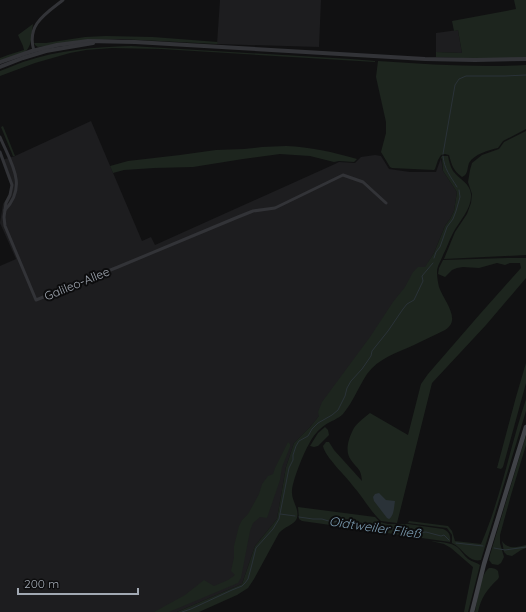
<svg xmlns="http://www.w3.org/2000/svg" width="526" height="612" font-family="Quicksand,sans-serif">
  <rect width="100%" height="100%" fill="#111112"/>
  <!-- built -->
  <g fill="#1d1d1f">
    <path d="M 220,0 L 321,0 L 319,47 L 217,44 Z"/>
    <path d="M 458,30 L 462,53 L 436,52 L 436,33 Z"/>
    <path d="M 91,121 L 142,241 L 151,237 L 155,245 L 335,164 L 339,162 L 355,163 L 361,157 L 375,155 L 381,156 L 389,169 L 410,172 L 436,172 L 441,158 L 443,171 L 457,192 L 454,211 L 450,219 L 445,226 L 434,253 L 422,273 L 351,379 L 310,427 L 294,443 L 286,467 L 277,519 L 255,546 L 242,584 L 177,612 L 0,612 L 0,266 L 16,259 L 0,223 L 3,204 L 9,195 L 11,189 L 10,180 L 2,160 L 15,156 Z"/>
  </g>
  <!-- green -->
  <g fill="#1d251e">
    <path d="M 514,0 L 526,0 L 526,58 L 462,58 L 436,57 L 436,52 L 462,53 L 458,30 L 454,31 L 452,21 L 516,9 Z"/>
    <path d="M 33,24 C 31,34 33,45 25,52 L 0,61 L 0,58 L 8,55 L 24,50 L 23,46 L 18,35 Z"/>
    <path d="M 106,36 L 153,37 L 218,42 L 217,44 L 120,39 L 100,40 L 38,47 L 35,45 L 34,43 L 46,43 L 85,37 Z"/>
    <path d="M 131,46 L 351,59 L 375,61 L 375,62 L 161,49 L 112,48 L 86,50 L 70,53 L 35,63 L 0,76 L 0,71 C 8,68 15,65 23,62 C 58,50 95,47 131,46 Z"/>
    <path d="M 378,61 C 427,64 477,68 526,65 L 526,129 L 503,141 L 498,148 C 489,150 474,154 469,163 C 467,169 468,175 462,177 C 453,170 452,166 449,155 L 445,154 L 441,155 L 438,160 L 435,169 L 434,170 L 392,168 L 390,167 L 381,152 L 386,133 L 386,122 L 376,77 Z"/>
    <path d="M 3,126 L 15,156 L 13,156 L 1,127 Z"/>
    <path d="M 526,131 L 526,255 L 444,259 L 455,232 L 467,214 L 471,203 L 472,194 L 468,182 L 470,170 L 472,163 L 482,155 L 499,149 L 504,142 Z"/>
    <path d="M 286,146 C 310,147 333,152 357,159 L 354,162 L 339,161 L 334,162 L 310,156 L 280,154 L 243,159 L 193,167 L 154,168 L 124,170 L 113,173 L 110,166 L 128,161 L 180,155 L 216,150 L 244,149 L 262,147 Z"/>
    <path d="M 442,156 L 448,156 C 449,161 450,166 453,171 C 459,179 470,183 471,194 C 472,209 459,221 453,233 C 449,240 447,248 443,255 C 441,261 437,266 437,272 C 437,277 438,283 439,287 C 444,301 462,320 445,330 C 435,335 424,340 414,345 C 396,353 379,358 367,374 C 359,386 353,402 343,414 C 338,419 331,421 325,425 C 318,430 313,436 309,444 C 304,452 291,484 292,493 C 292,502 301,511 296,520 C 293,525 284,527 279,533 L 254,579 L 248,588 L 237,595 L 199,612 L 177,612 L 242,584 L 255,546 L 277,519 L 286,467 L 294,443 L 310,427 L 319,416 L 318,412 L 322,402 L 370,337 L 393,302 L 405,287 L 413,272 L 418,267 L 425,267 L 434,253 L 445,226 L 450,219 L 454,211 L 457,192 L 443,171 L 442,159 L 441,158 L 440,159 Z"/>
    <path d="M 507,258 L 526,258 L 526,278 L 486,325 L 432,383 L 397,523 L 381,521 C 370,511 363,497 353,486 C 346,476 325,457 323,446 L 326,442 L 329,442 L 334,450 L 362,481 C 361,468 358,470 351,460 C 344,451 349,437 354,428 C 358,422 365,417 370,413 L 408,435 L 421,384 L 428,374 L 480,314 L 521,268 L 520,263 L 510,263 L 505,265 L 497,263 L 479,268 L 463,267 L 457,268 L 452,270 L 445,277 L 438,274 L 439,268 L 443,260 Z"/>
    <path d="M 526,363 L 526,383 L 503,467 L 501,469 L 497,468 L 516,397 Z"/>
    <path d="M 526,399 L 526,411 L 481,560 C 468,563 463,548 452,543 L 452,535 L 447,528 L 408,523 L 409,521 L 448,526 L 452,531 L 455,541 L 481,544 C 501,498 510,447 526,399 Z"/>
    <path d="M 325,427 L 328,430 L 329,435 L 318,446 L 314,447 L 310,446 L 318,433 Z"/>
    <path d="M 526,435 L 526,445 L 511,495 L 500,535 L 500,543 L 504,557 L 501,563 L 498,565 L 492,564 L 489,560 L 490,555 Z"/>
    <path d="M 288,442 L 290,444 L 290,447 L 282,467 L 280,480 L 267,518 L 260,517 L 253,523 L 250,531 L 241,578 L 238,583 L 169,612 L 154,612 L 185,595 L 204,580 L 214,586 L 228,580 L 235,575 L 231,571 L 234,557 L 234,546 L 239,526 L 242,520 L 248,514 L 259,494 L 262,484 L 268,476 L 273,474 L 275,468 Z"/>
    <path d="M 298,507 L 375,517 L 380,522 L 388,524 L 408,524 L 443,529 C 449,531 451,536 450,542 L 302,521 L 299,519 Z"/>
    <path d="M 431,541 C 439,542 450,542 457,547 C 461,550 464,556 468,559 C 472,562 476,562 480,565 L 468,612 L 464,612 L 473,567 L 451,548 L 444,544 Z"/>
    <path d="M 502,541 C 508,550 517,547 526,545 L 526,548 L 521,550 L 512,556 L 507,555 L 504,552 Z"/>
    <path d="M 489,568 C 493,568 495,568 498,571 L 499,577 L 498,579 C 487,589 481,598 478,612 L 475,612 C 477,602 481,573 489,568 Z"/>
  </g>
  <!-- water -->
  <path fill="#2a3238" d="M 379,493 L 386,500 L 395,501 C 394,507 394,516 389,519 L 387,518 L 374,501 L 373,497 L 375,494 Z"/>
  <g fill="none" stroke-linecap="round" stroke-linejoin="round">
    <!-- stream -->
    <g stroke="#2a3238" stroke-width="1">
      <path d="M 443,154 L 455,85 L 459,79 L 466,76 L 505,76 L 526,75"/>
      <path d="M 443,156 C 444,169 451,177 457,187"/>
      <path d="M 434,258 L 436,252 L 440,247 L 447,227 L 453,219 L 456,211 L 460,197 L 459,190"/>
      <path d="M 280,514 L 295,516"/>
      <path d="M 299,517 L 313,519 L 322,519 L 332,522 L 339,521 L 348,524 L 357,524 L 364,527 L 374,526 L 383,529 L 390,528 L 395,529 L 404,529 L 416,533 L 426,532 L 441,536 L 444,535 L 449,540"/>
      <path d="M 456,543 L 483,546"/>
      <path d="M 494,548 L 505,550 L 526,547"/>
      <path d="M 182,612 L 191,609 L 232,590 L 242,586 L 245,583 L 248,579 L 251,568 L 256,548 L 273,529 L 279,519 L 289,468 L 293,460 L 293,455 L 296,446 L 299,441 L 308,436 L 312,429 L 318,423 L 332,415 L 338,410 L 345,396 L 347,388 L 351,381 L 362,369 L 371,356 L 372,351 L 388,331 L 403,309 L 407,304 L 414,300 L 423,281 L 422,276 L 433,263"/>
    </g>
    <!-- minor -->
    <g stroke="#323337" stroke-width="3">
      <path d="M 34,51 C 26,25 45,14 63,0"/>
      <path d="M 0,137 C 11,163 28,186 5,210"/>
      <path d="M 0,152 L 12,185 L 10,195 L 6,203 L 4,217 L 5,226 L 36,300 L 118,267 L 238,217 L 253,211 L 275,208 L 343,175 L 363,182 L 386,203"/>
    </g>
    <!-- tertiary -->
    <g stroke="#323337" stroke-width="4">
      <path d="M 0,62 L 32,51 L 57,45 L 88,41 L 135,42 L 425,59 L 475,60 L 526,59"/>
      <path d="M 0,67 L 23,58 L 46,51 L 93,43"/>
    </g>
    <!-- secondary -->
    <path stroke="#404247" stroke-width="4.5" d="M 472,612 L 484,564 L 526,427"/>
  </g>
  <g text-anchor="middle" stroke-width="4" stroke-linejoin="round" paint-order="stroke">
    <!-- street labels -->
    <g font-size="12" fill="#a2a9b3" stroke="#0c0c0d">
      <text transform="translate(77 284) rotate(-22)" y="4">Galileo-Allee</text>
    </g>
    <!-- water labels -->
    <g font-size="13" font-style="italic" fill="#7999ae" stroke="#0c0c0d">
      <text transform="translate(375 527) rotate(8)" y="5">Oidtweiler Fließ</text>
    </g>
  </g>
  <!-- scale -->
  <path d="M18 588v6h120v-6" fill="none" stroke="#a2a9b3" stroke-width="2"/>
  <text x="24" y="588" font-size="12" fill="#a2a9b3" stroke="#0c0c0d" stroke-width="3" paint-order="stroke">200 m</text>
</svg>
